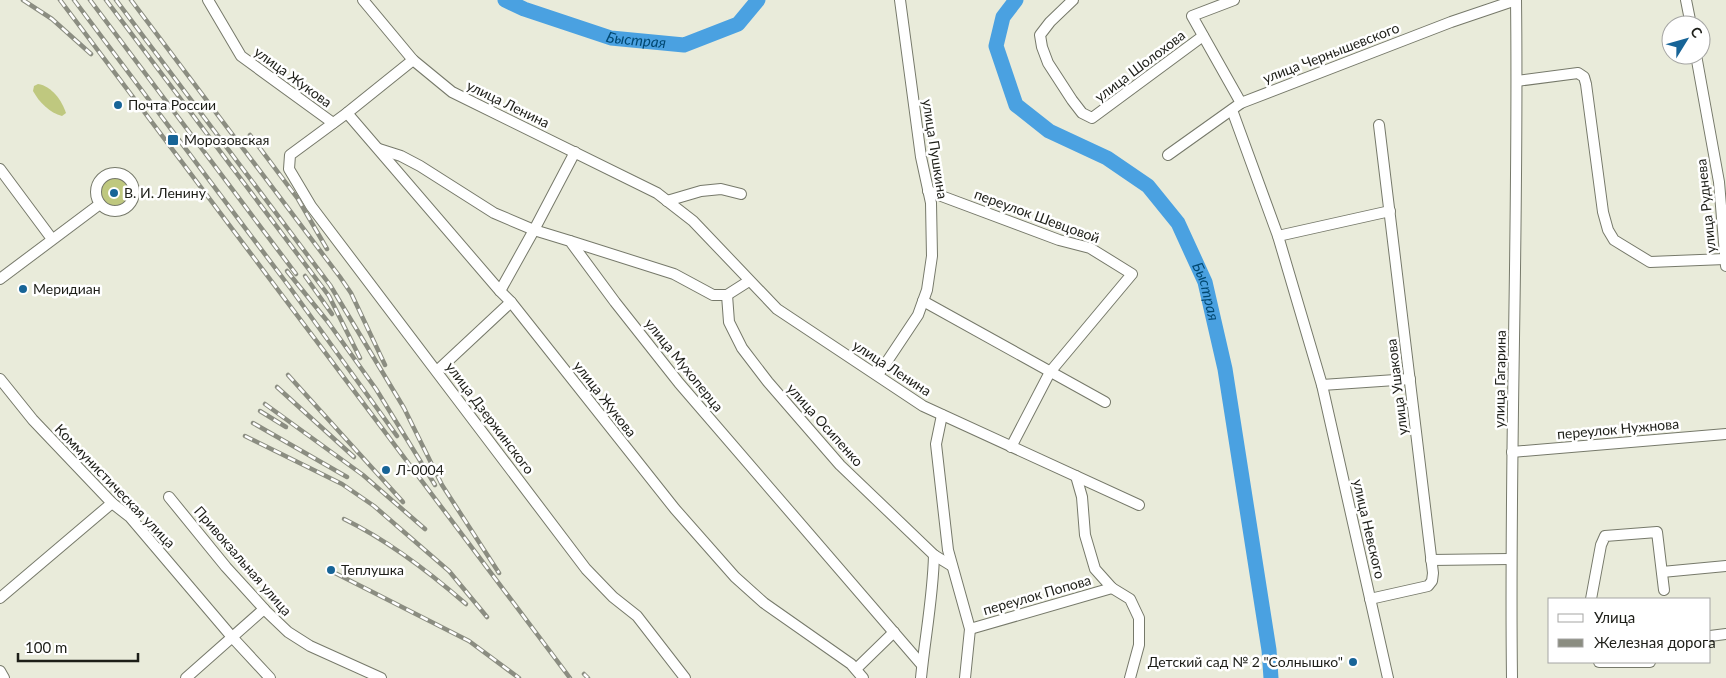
<svg xmlns="http://www.w3.org/2000/svg" width="1726" height="678" font-family="Lato,sans-serif">
  <rect width="100%" height="100%" fill="#e9ebda"/>
  <!-- green -->
  <g fill="#bfc87f">
    <path d="M 38,84 C 52,86 62,101 66,113 L 62,116 C 50,113 39,102 33,91 L 34,86 Z"/>
    <circle cx="115" cy="192" r="14"/>
  </g>
  <g fill="none" stroke-linecap="round" stroke-linejoin="round">
    <!-- river -->
    <g stroke="#4aa1e1" stroke-width="15">
      <path id="s1" d="M 505,0 L 524,9 L 611,38 L 684,45 L 738,24 L 758,0"/>
      <path id="s2" d="M 1016,0 L 1003,17 L 996,46 L 1016,105 L 1049,131 L 1107,158 L 1148,186 L 1178,223 L 1205,282 L 1225,369 L 1269,650 L 1271,678"/>
    </g>
    <!-- minor casing -->
    <g stroke="#76796a" stroke-width="12">
      <g id="minor">
        <path d="M 208,0 L 241,56 L 333,123"/>
        <path d="M 363,0 L 413,60 L 452,92 L 657,193 L 693,221 L 777,309 L 923,406 L 1139,505"/>
        <path d="M 1073,0 L 1050,22 L 1040,35 L 1042,47 L 1048,63 L 1072,100 L 1082,113 L 1092,118 L 1203,36"/>
        <path d="M 1234,0 L 1192,16 L 1241,103"/>
        <path d="M 1686,0 L 1691,25"/>
        <path d="M 1696,55 L 1719,182 L 1726,266"/>
        <path d="M 413,60 L 347,113 L 290,155 L 289,169 L 311,206 L 586,569 L 613,597 L 637,616 L 685,678"/>
        <path d="M 1517,81 L 1578,73 L 1584,77 L 1586,84 L 1603,212 L 1608,230 L 1614,240 L 1650,262 L 1725,259"/>
        <path d="M 1232,110 L 1278,236 L 1322,385 L 1388,678"/>
        <path d="M 347,113 L 500,291 L 511,302 L 675,509 L 735,577 L 764,603 L 851,664 L 863,678"/>
        <path d="M 379,149 L 401,156 L 420,166 L 494,213 L 534,230 L 570,241 L 615,302 L 679,383 L 922,665"/>
        <path d="M 1168,155 L 1241,103 L 1451,22 L 1516,0"/>
        <path d="M 0,169 L 52,239"/>
        <circle cx="115" cy="192" r="19"/>
        <path d="M 928,191 L 1059,240 L 1090,248 L 1132,274 L 1050,372 L 1011,447"/>
        <path d="M 667,201 L 701,191 L 721,189 L 741,194"/>
        <path d="M 1278,236 L 1390,211"/>
        <path d="M 570,241 L 674,274 L 713,295 L 727,295 L 749,281"/>
        <path d="M 0,279 L 100,204"/>
        <path d="M 500,291 L 534,230 L 575,152"/>
        <path d="M 727,295 L 729,322 L 742,348 L 768,382 L 840,465 L 934,555 L 952,566"/>
        <path d="M 923,301 L 1105,402"/>
        <path d="M 437,371 L 511,302"/>
        <path d="M 878,375 L 918,315 L 927,290 L 932,256 L 931,203 L 921,157 L 900,0"/>
        <path d="M 0,379 L 33,420 L 112,503 L 130,517 L 232,637 L 270,678"/>
        <path d="M 1322,385 L 1410,379"/>
        <path d="M 942,415 L 936,444 L 948,550 L 970,629 L 965,678"/>
        <path d="M 1512,452 L 1726,434"/>
        <path d="M 1076,476 L 1082,497 L 1085,535 L 1095,569 L 1112,588 L 1130,599 L 1139,618 L 1139,645 L 1130,678"/>
        <path d="M 169,497 L 226,567 L 266,611 L 288,632 L 310,646 L 381,678"/>
        <path d="M 1431,560 L 1510,559"/>
        <path d="M 1662,572 L 1726,566"/>
        <path d="M 0,598 L 112,503"/>
        <path d="M 1370,599 L 1428,586 L 1432,581 L 1433,573 L 1379,125"/>
        <path d="M 1591,599 L 1601,545 L 1605,536 L 1657,532 L 1664,590"/>
        <path d="M 970,629 L 1112,588"/>
        <path d="M 1710,636 L 1726,634"/>
        <path d="M 1599,662 L 1650,662"/>
        <path d="M 856,669 L 894,632"/>
        <path d="M 0,671 L 4,678"/>
        <path d="M 186,678 L 264,609"/>
        <path d="M 921,678 C 925,637 933,597 934,555"/>
        <path d="M 1512,678 C 1509,452 1519,226 1516,0"/>
      </g>
    </g>
    <!-- minor -->
    <use href="#minor" stroke="#fff" stroke-width="10"/>
    <!-- rail casing -->
    <g stroke="#8b8d81" stroke-width="4.5">
      <g id="rail">
        <path d="M 23,0 L 52,19 L 91,54"/>
        <path d="M 60,0 L 570,678"/>
        <path d="M 74,0 L 291,289 L 397,436"/>
        <path d="M 90,0 L 296,274"/>
        <path d="M 106,0 L 329,296 L 360,358"/>
        <path d="M 116,0 L 330,285 L 404,408 L 442,485 L 499,573"/>
        <path d="M 131,0 L 340,277 L 351,293 L 385,365"/>
        <path d="M 250,135 L 298,199 L 327,249"/>
        <path d="M 287,271 L 328,322 L 376,389 L 435,485"/>
        <path d="M 305,276 L 332,314"/>
        <path d="M 288,375 L 403,502"/>
        <path d="M 277,387 L 354,457"/>
        <path d="M 265,404 L 363,475 L 425,529"/>
        <path d="M 260,411 L 286,427"/>
        <path d="M 253,423 L 347,477"/>
        <path d="M 245,436 L 342,484 L 374,506 L 449,571 L 487,617"/>
        <path d="M 344,519 C 389,541 428,571 466,604"/>
        <path d="M 335,573 L 469,641 L 519,678"/>
        <path d="M 584,674 L 588,678"/>
      </g>
    </g>
    <!-- rail -->
    <use href="#rail" stroke="#fff" stroke-width="2.5" stroke-dasharray="8" stroke-linecap="butt"/>
  </g>
  <!-- markers -->
  <g fill="#176497" stroke="#fff" stroke-width="2">
    <circle cx="118" cy="105" r="5"/>
    <rect x="167" y="134" width="12" height="12" rx="2.5"/>
    <circle cx="114" cy="193" r="5"/>
    <circle cx="23" cy="289" r="5"/>
    <circle cx="386" cy="470" r="5"/>
    <circle cx="331" cy="570" r="5"/>
    <circle cx="1353" cy="662" r="5"/>
  </g>
  <g text-anchor="middle" stroke-width="5" stroke-linejoin="round" paint-order="stroke">
    <!-- street labels -->
    <g font-size="14" fill="#1d1e18" stroke="#fff">
      <text transform="translate(1331 53) rotate(-21)" y="5">улица Чернышевского</text>
      <text transform="translate(1140 66) rotate(-37)" y="5">улица Шолохова</text>
      <text transform="translate(293 77) rotate(36)" y="5">улица Жукова</text>
      <text transform="translate(508 104) rotate(26)" y="5">улица Ленина</text>
      <text transform="translate(935 149) rotate(81)" y="5">улица Пушкина</text>
      <text transform="translate(1706 206) rotate(-96)" y="5">улица Руднева</text>
      <text transform="translate(1037 216) rotate(20)" y="5">переулок Шевцовой</text>
      <text transform="translate(684 365) rotate(51)" y="5">улица Мухоперца</text>
      <text transform="translate(892 368) rotate(33)" y="5">улица Ленина</text>
      <text transform="translate(1500 379) rotate(-89)" y="5">улица Гагарина</text>
      <text transform="translate(1397 387) rotate(-97)" y="5">улица Ушакова</text>
      <text transform="translate(605 399) rotate(52)" y="5">улица Жукова</text>
      <text transform="translate(490 418) rotate(53)" y="5">улица Дзержинского</text>
      <text transform="translate(825 425) rotate(48)" y="5">улица Осипенко</text>
      <text transform="translate(1618 429) rotate(-5)" y="5">переулок Нужнова</text>
      <text transform="translate(115 486) rotate(46)" y="5">Коммунистическая улица</text>
      <text transform="translate(1369 529) rotate(77)" y="5">улица Невского</text>
      <text transform="translate(243 561) rotate(49)" y="5">Привокзальная улица</text>
      <text transform="translate(1037 595) rotate(-16)" y="5">переулок Попова</text>
    </g>
    <!-- poi labels -->
    <g font-size="14" fill="#1d1e18" stroke="#fff" text-anchor="start">
      <text x="128" y="110">Почта России</text>
      <text x="184" y="145">Морозовская</text>
      <text x="124" y="198">В. И. Ленину</text>
      <text x="33" y="294">Меридиан</text>
      <text x="396" y="475">Л-0004</text>
      <text x="341" y="575">Теплушка</text>
      <text x="1343" y="667" text-anchor="end">Детский сад № 2 "Солнышко"</text>
    </g>
    <!-- water labels -->
    <g font-size="15" font-style="italic" fill="#014871" stroke="#fff">
      <text dy="5" stroke="none"><textPath href="#s1" startOffset="138">Быстрая</textPath></text>
      <text dy="5" stroke="none"><textPath href="#s2" startOffset="391">Быстрая</textPath></text>
    </g>
  </g>
  <!-- legend -->
  <rect x="1548" y="598" width="162" height="65" fill="#ffffff" stroke="#a5a5a3"/>
  <rect x="1558" y="614" width="25" height="8" fill="#ffffff" stroke="#a5a5a3"/>
  <text x="1594" y="623" font-size="15" fill="#1d1e18">Улица</text>
  <rect x="1558" y="639" width="25" height="8" fill="#8b8d81" stroke="#a5a5a3"/>
  <text x="1594" y="648" font-size="15" fill="#1d1e18">Железная дорога</text>
  <!-- north arrow -->
  <g transform="translate(1686 40) rotate(53)"><circle r="24" fill="#ffffff" stroke="#a5a5a3"/>
  <path d="M0-4L9 19L0 12L-9 19Z" fill="#176497"/>
  <text y="-8" font-size="14" font-weight="bold" text-anchor="middle" fill="#1d1e18">С</text>
  </g>
  <!-- scale -->
  <path d="M18 653v8h120v-8" fill="none" stroke="#1d1e18" stroke-width="2.5"/>
  <text x="25" y="653" font-size="15" fill="#1d1e18" stroke="#ffffff" stroke-width="4" paint-order="stroke">100 m</text>
</svg>
